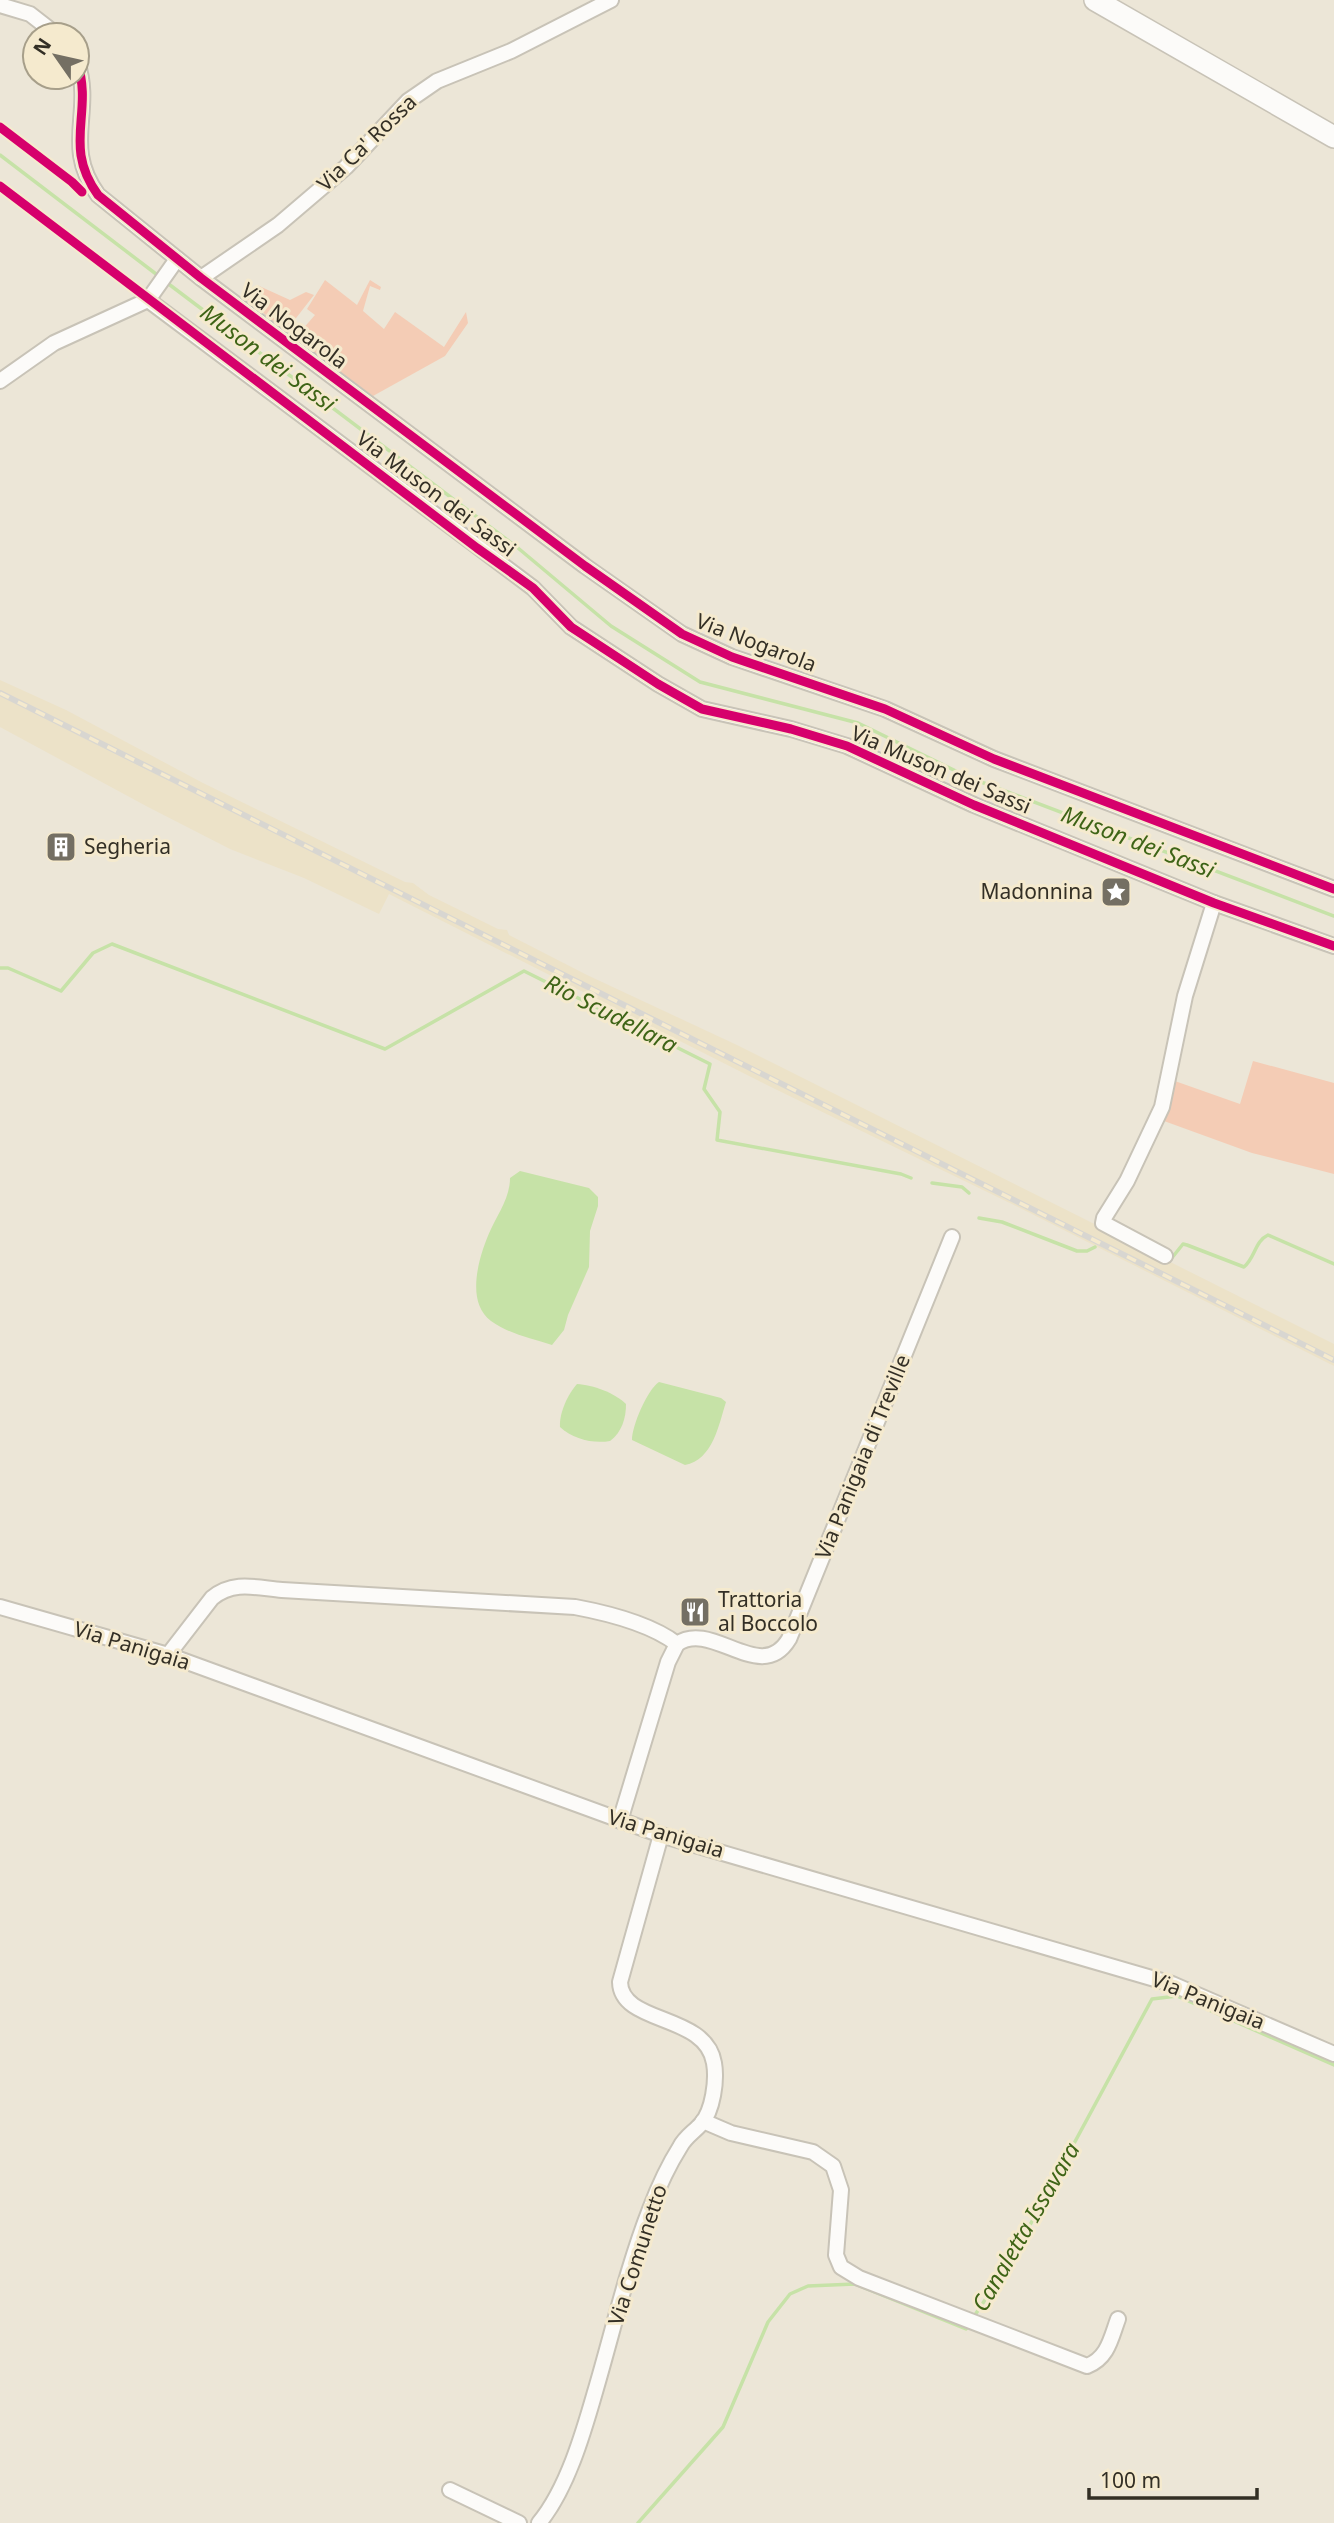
<svg xmlns="http://www.w3.org/2000/svg" width="1334" height="2523" font-family="'Noto Sans',sans-serif">
  <rect width="100%" height="100%" fill="#ece6d7"/>
  <!-- built -->
  <path fill="#ece2c8" d="M 0,680 L 66,710 L 203,783 L 405,882 L 413,883 L 429,895 L 498,929 L 507,930 L 509,935 L 587,975 L 737,1045 L 1334,1344 L 1334,1366 L 1020,1208 L 771,1087 L 389,894 L 379,914 L 304,878 L 230,849 L 148,807 L 0,727 Z"/>
  <!-- green -->
  <g fill="#f4ccb5">
    <path d="M 325,280 L 357,305 L 370,280 L 381,287 L 380,290 L 370,286 L 363,311 L 384,329 L 395,312 L 444,347 L 466,312 L 468,323 L 445,356 L 373,396 L 294,339 L 315,315 L 307,309 Z"/>
    <path d="M 257,285 L 290,300 L 306,292 L 314,295 L 286,331 L 246,299 Z"/>
    <path d="M 1253,1061 L 1334,1083 L 1334,1174 L 1252,1153 L 1164,1121 L 1172,1080 L 1240,1104 Z"/>
  </g>
  <!-- water -->
  <g fill="#c6e2a7">
    <path d="M 520,1171 L 589,1188 L 598,1197 L 598,1206 L 590,1231 L 589,1267 L 568,1315 L 564,1330 L 552,1345 C 531,1338 509,1334 491,1321 C 464,1301 480,1253 491,1229 C 499,1212 510,1197 510,1178 Z"/>
    <path d="M 659,1382 L 721,1398 L 726,1402 C 719,1424 713,1460 685,1465 L 632,1440 C 632,1426 647,1390 659,1382 Z"/>
    <path d="M 577,1384 C 593,1385 615,1393 626,1404 C 626,1418 622,1432 610,1441 C 593,1444 573,1439 560,1427 C 559,1413 568,1394 577,1384 Z"/>
  </g>
  <g fill="none" stroke-linecap="round" stroke-linejoin="round">
    <!-- stream -->
    <g stroke="#c6e2a7" stroke-width="3.5">
      <path d="M 0,155 L 160,277"/>
      <path d="M 166,282 L 518,548 L 611,626 L 700,682 L 858,723 L 968,777 L 1334,916"/>
      <path d="M 0,968 L 8,968 L 61,991 L 93,953 L 112,944 L 385,1049 L 524,971 L 710,1064 L 704,1089 L 720,1112 L 717,1140 L 901,1174 L 911,1178"/>
      <path d="M 932,1183 L 962,1187 L 969,1193"/>
      <path d="M 979,1218 L 1002,1222 L 1077,1251 L 1087,1251 L 1095,1247"/>
      <path d="M 1171,1259 L 1183,1244 L 1187,1245 L 1244,1267 C 1255,1258 1255,1241 1268,1235 L 1334,1264"/>
      <path d="M 973,2318 L 1010,2262 L 1152,1999 L 1177,1996 L 1334,2065"/>
      <path d="M 638,2523 L 723,2427 L 768,2322 L 790,2294 L 808,2286 L 855,2284 L 966,2329 L 969,2325"/>
    </g>
    <!-- minor casing -->
    <g stroke="#c8c3b7" stroke-width="18">
      <g id="minor">
        <path d="M 0,5 L 30,14 L 57,35"/>
        <path d="M 77,62 C 94,112 62,146 98,195 L 201,278 L 585,566 L 682,634 L 732,657 L 885,709 L 994,759 L 1334,889"/>
        <path d="M 201,278 L 278,225 L 346,167 L 408,101 L 437,81 L 511,51 L 611,0"/>
        <path d="M 148,300 L 533,588 L 571,627 L 658,684 L 702,709 L 791,729 L 847,746 L 974,805 L 1214,903 L 1334,946"/>
        <path d="M 0,381 L 54,343 L 148,300 L 177,259"/>
        <path d="M 1165,1256 L 1103,1223 L 1104,1218 L 1127,1181 L 1162,1107 L 1185,996 L 1214,903"/>
        <path d="M 0,1607 L 168,1655 L 661,1835 L 1172,1984 L 1334,2054"/>
        <path d="M 168,1655 L 212,1598 C 234,1580 257,1588 282,1590 L 575,1607 C 607,1613 651,1624 677,1644"/>
        <path d="M 620,1821 L 668,1662 L 677,1644 C 712,1619 761,1686 789,1639 L 952,1237"/>
        <path d="M 703,2121 L 731,2133 L 813,2152 L 833,2166 L 841,2190 L 836,2255 L 841,2267 L 859,2278 L 1087,2366 C 1108,2358 1111,2338 1118,2319"/>
        <path d="M 450,2490 L 519,2523"/>
        <path d="M 539,2523 C 567,2489 583,2434 595,2392 C 613,2331 627,2268 650,2209 C 658,2188 668,2166 680,2147 C 685,2137 694,2132 701,2124 C 713,2111 717,2080 714,2063 C 706,2013 621,2025 620,1982 L 661,1835"/>
      </g>
    </g>
    <!-- highway casing -->
    <g stroke="#c8c3b7" stroke-width="24">
      <path id="highway" d="M 1095,0 L 1334,137"/>
    </g>
    <!-- minor -->
    <use href="#minor" stroke="#fcfbf9" stroke-width="14"/>
    <!-- highway -->
    <use href="#highway" stroke="#fcfbf9" stroke-width="21"/>
    <!-- rail casing -->
    <g stroke="#d8d6d1" stroke-width="6">
      <path id="rail" d="M 0,693 L 1334,1360"/>
    </g>
    <!-- rail -->
    <use href="#rail" stroke="#f5eace" stroke-width="3.5" stroke-dasharray="10" stroke-linecap="butt"/>
    <!-- cycleway casing -->
    <g stroke="#f5eace" stroke-width="13">
      <g id="cycleway">
        <path d="M 77,62 C 94,112 62,146 98,195 L 201,278 L 585,566 L 682,634 L 732,657 L 885,709 L 994,759 L 1334,889"/>
        <path d="M 0,127 L 72,182 L 82,192"/>
        <path d="M 0,186 L 477,548 L 533,588 L 571,627 L 658,684 L 702,709 L 791,729 L 847,746 L 974,805 L 1214,903 L 1334,946"/>
      </g>
    </g>
    <!-- cycleway -->
    <use href="#cycleway" stroke="#d6006c" stroke-width="9"/>
  </g>
  <!-- icons -->
  <defs>
    <g id="building-square" transform="scale(1.575)"><rect x="-9" y="-9" width="18" height="18" rx="4" fill="#746f63" stroke="#f5eace"/><path d="M-4-6H4V6H1V3H-1V6H-4ZM-2.5-4.3h1.7v1.8h-1.7ZM.8-4.3h1.7v1.8H.8ZM-2.5-1h1.7V.8h-1.7ZM.8-1h1.7V.8H.8Z" fill="#fff"/></g>
    <g id="sight-square" transform="scale(1.575)"><rect x="-9" y="-9" width="18" height="18" rx="4" fill="#746f63" stroke="#f5eace"/><path d="M0-6L1.8-2.2L6-1.7L2.9 1.2L3.7 5.4L0 3.3L-3.7 5.4L-2.9 1.2L-6-1.7L-1.8-2.2Z" fill="#fff"/></g>
    <g id="restaurant-square" transform="scale(1.575)"><rect x="-9" y="-9" width="18" height="18" rx="4" fill="#746f63" stroke="#f5eace"/><path d="M-5-6h1v4h1v-4h1v4h1v-4h1v5L-1.5 .5V6h-2V.5L-5-1ZM5-6V6H3V1.5H1.5Q1.5-4 5-6Z" fill="#fff"/></g>
  </defs>
  <g fill-rule="evenodd">
    <use href="#building-square" x="61" y="847"/>
    <use href="#sight-square" x="1116" y="892"/>
    <use href="#restaurant-square" x="695" y="1612"/>
  </g>
  <g text-anchor="middle" stroke-width="6" stroke-linejoin="round" paint-order="stroke">
    <!-- street labels -->
    <g font-size="21" fill="#332f25" stroke="#f5eace">
      <text transform="translate(367 143) rotate(-44)" y="7">Via Ca' Rossa</text>
      <text transform="translate(294 326) rotate(37)" y="7">Via Nogarola</text>
      <text transform="translate(436 494) rotate(37)" y="7">Via Muson dei Sassi</text>
      <text transform="translate(756 643) rotate(21)" y="7">Via Nogarola</text>
      <text transform="translate(941 770) rotate(23)" y="7">Via Muson dei Sassi</text>
      <text transform="translate(863 1457) rotate(-68)" y="7">Via Panigaia di Treville</text>
      <text transform="translate(132 1646) rotate(17)" y="7">Via Panigaia</text>
      <text transform="translate(666 1834) rotate(17)" y="7">Via Panigaia</text>
      <text transform="translate(1208 2001) rotate(22)" y="7">Via Panigaia</text>
      <text transform="translate(638 2255) rotate(-72)" y="7">Via Comunetto</text>
    </g>
    <!-- poi labels -->
    <g font-size="21" fill="#332f25" stroke="#f5eace" text-anchor="start">
      <text x="84" y="854">Segheria</text>
      <text x="1093" y="899" text-anchor="end">Madonnina</text>
      <text x="718" y="1607">Trattoria<tspan x="718" dy="24">al Boccolo</tspan></text>
    </g>
    <!-- water labels -->
    <g font-size="23" font-style="italic" fill="#3e6416" stroke="#f5eace">
      <text transform="translate(268 358) rotate(37)" y="8">Muson dei Sassi</text>
      <text transform="translate(1138 842) rotate(21)" y="8">Muson dei Sassi</text>
      <text transform="translate(611 1014) rotate(27)" y="8">Rio Scudellara</text>
      <text transform="translate(1026 2227) rotate(-60)" y="8">Canaletta Issavara</text>
    </g>
  </g>
  <!-- north arrow -->
  <g transform="translate(56 56) rotate(304)"><circle r="33" fill="#f5eace" stroke="#a79f8a" stroke-width="2"/>
  <path d="M0-5L12 26L0 18L-12 26Z" fill="#746f63"/>
  <text y="-10" font-size="19" font-weight="bold" text-anchor="middle" fill="#332f25">N</text>
  </g>
  <!-- scale -->
  <path d="M1089 2488v10h168v-10" fill="none" stroke="#332f25" stroke-width="3.5"/>
  <text x="1100" y="2488" font-size="21" fill="#332f25" stroke="#f5eace" stroke-width="5" paint-order="stroke">100 m</text>
</svg>
